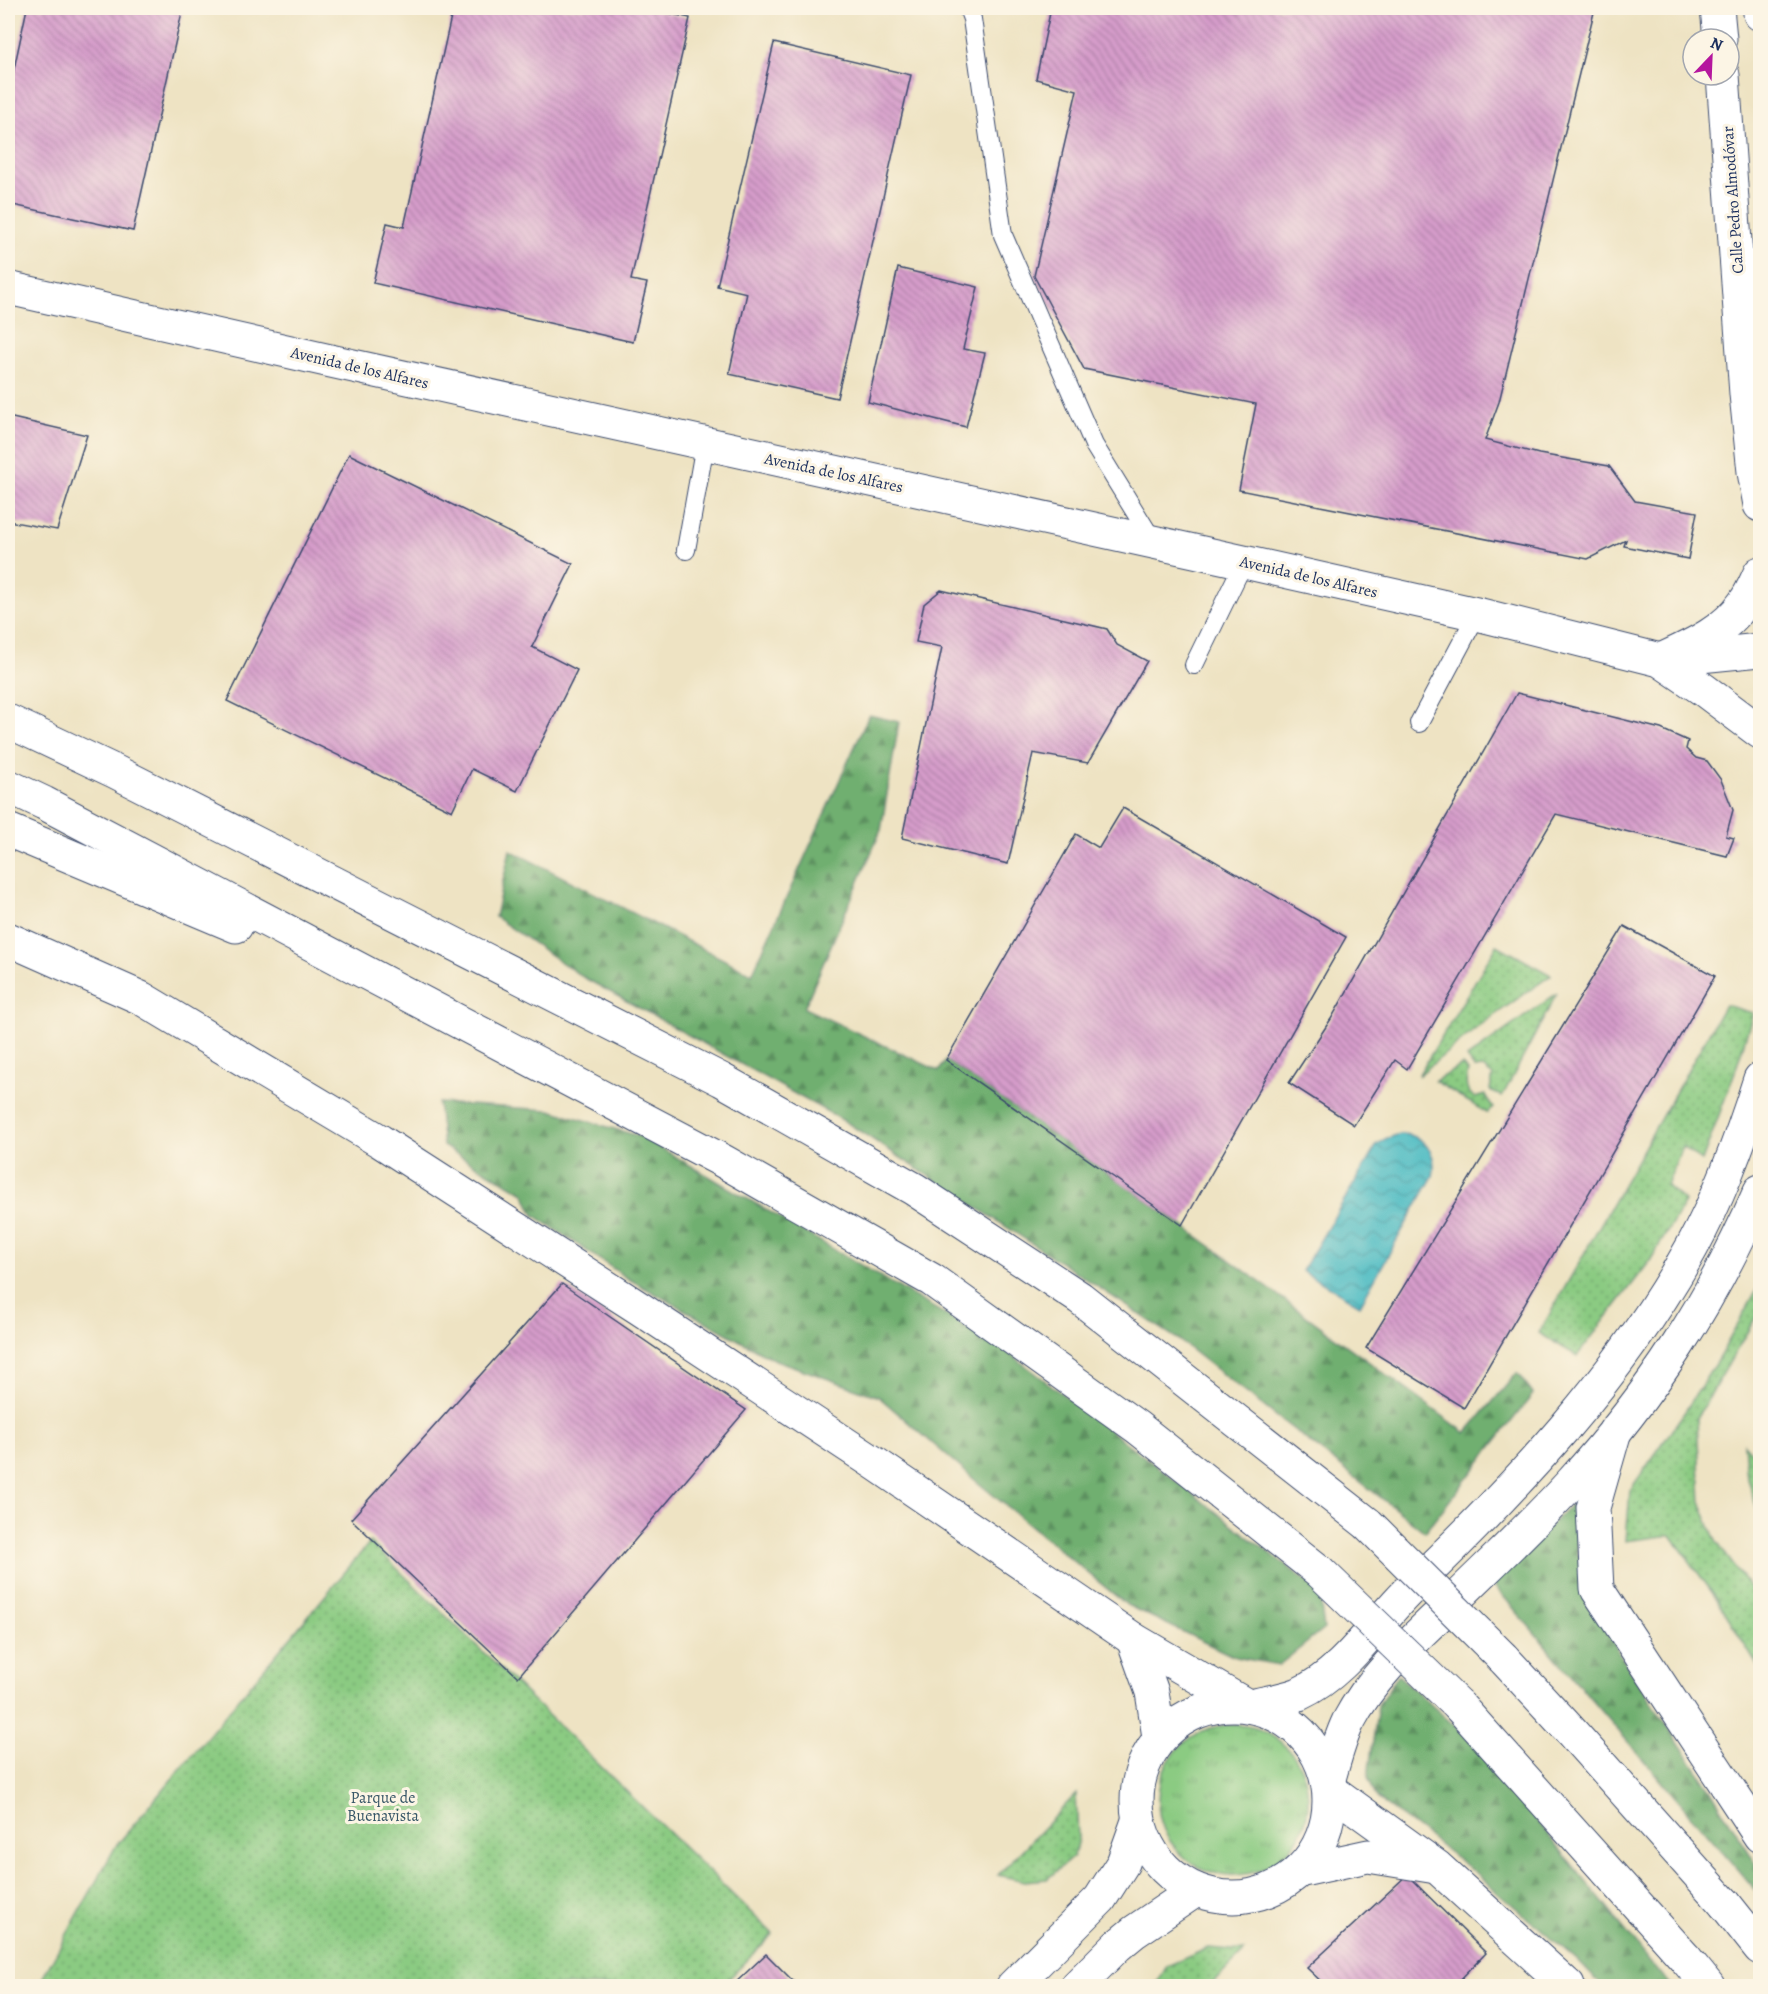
<svg xmlns="http://www.w3.org/2000/svg" width="1768" height="1994" font-family="Alegreya,serif">
  <defs>
    <pattern id="grass-tufts" width="24" height="20" patternUnits="userSpaceOnUse" patternTransform="scale(1.5)"><rect width="24" height="20" fill="#8bcb82"/><path d="M3 7l-1-3M5 7V3M7 7l1-3M15 17l-1-3M17 17v-4M19 17l1-3" fill="none" stroke="#71a56e"/></pattern>
    <pattern id="forest-firs" width="22" height="20" patternUnits="userSpaceOnUse" patternTransform="scale(1.5)"><rect width="22" height="20" fill="#70af70"/><path d="M5 1l3.5 6h-7zM16 11l3.5 6h-7z" fill="#5b8f5f"/></pattern>
    <pattern id="park-dots" width="8" height="8" patternUnits="userSpaceOnUse" patternTransform="scale(1.5)"><rect width="8" height="8" fill="#8bcb82"/><path d="M2 2h.1M6 6h.1" fill="none" stroke="#71a56e" stroke-width="1.8" stroke-linecap="round"/></pattern>
    <pattern id="water-waves" width="16" height="10" patternUnits="userSpaceOnUse" patternTransform="scale(1.5)"><rect width="16" height="10" fill="#4ebcc3"/><path d="M0 5q4-4 8 0t8 0" fill="none" stroke="#4099a2"/></pattern>
    <pattern id="building-back-hatch" width="6" height="6" patternUnits="userSpaceOnUse" patternTransform="scale(1.5)"><rect width="6" height="6" fill="#d69cca"/><path d="M-1 5l2 2M0 0l6 6M5-1l2 2" fill="none" stroke="#ad80a7"/></pattern>
  </defs>
  <rect width="100%" height="100%" fill="#fcf5e5"/>
  <filter id="ink" filterUnits="userSpaceOnUse"><feTurbulence type="fractalNoise" baseFrequency=".0167" numOctaves="2"/><feDisplacementMap in="SourceGraphic" scale="12" xChannelSelector="R" yChannelSelector="G"/><feConvolveMatrix kernelMatrix="1 2 1 2 8 2 1 2 1" color-interpolation-filters="sRGB"/></filter>
  <filter id="wash" filterUnits="userSpaceOnUse"><feTurbulence type="fractalNoise" baseFrequency=".008" numOctaves="4" result="noise"/><feDisplacementMap in="SourceGraphic" scale="24" xChannelSelector="R" yChannelSelector="G"/><feGaussianBlur stdDeviation="1.35" result="paint"/><feColorMatrix in="noise" values="0 0 0 0 0 0 0 0 0 0 0 0 0 0 0 0 0 1.4 0 .05"/><feComposite in="paint" operator="in"/></filter>
  <g filter="url(#wash)">
    <rect width="100%" height="100%" fill="#eee3c3"/>
    <!-- grass -->
    <circle fill="url(#grass-tufts)" stroke="#537d70" stroke-width="1.5" cx="1233" cy="1800" r="75"/>
    <!-- forest -->
    <g fill="url(#forest-firs)" stroke="#466f67" stroke-width="1.5">
      <path d="M 869,715 L 899,722 L 881,830 L 804,1008 L 939,1071 L 946,1060 L 1182,1225 L 1466,1433 L 1517,1373 L 1533,1394 L 1425,1532 L 1176,1338 L 846,1122 L 583,977 L 495,917 L 510,850 L 752,974 Z"/>
      <path d="M 438,1103 L 550,1110 L 642,1137 L 1004,1349 L 1319,1591 L 1324,1629 L 1279,1665 L 1235,1657 L 1127,1605 L 976,1481 L 879,1397 L 773,1359 L 627,1278 L 534,1215 L 524,1193 L 443,1146 Z"/>
      <path d="M 1573,1503 L 1578,1554 L 1618,1652 L 1707,1785 L 1760,1870 L 1760,1896 L 1491,1582 Z"/>
      <path d="M 1398,1675 L 1475,1744 L 1670,1986 L 1602,1986 L 1577,1960 L 1466,1865 L 1376,1797 L 1368,1777 L 1378,1705 Z"/>
    </g>
    <!-- park -->
    <g fill="url(#park-dots)" stroke="#537d70" stroke-width="1.5">
      <path d="M 1497,945 L 1551,975 L 1478,1027 L 1418,1076 Z"/>
      <path d="M 1557,993 L 1502,1097 L 1490,1090 L 1493,1076 L 1483,1068 L 1475,1069 L 1467,1058 Z"/>
      <path d="M 1725,1005 L 1753,1013 L 1736,1069 L 1702,1161 L 1682,1147 L 1667,1186 L 1685,1202 L 1650,1261 L 1577,1356 L 1539,1333 Z"/>
      <path d="M 1462,1065 L 1468,1071 C 1465,1084 1465,1090 1475,1098 L 1485,1095 L 1493,1108 L 1487,1113 L 1435,1081 Z"/>
      <path d="M 1760,1284 L 1760,1310 L 1697,1418 L 1701,1504 L 1716,1541 L 1760,1602 L 1760,1670 L 1714,1595 L 1671,1535 L 1626,1541 L 1630,1490 L 1686,1410 L 1720,1356 Z"/>
      <path d="M 1744,1444 L 1760,1462 L 1760,1517 L 1747,1479 Z"/>
      <path d="M 370,1542 L 773,1934 L 722,1986 L 38,1986 L 116,1846 Z"/>
      <path d="M 1076,1794 L 1078,1838 L 1074,1856 L 1047,1879 L 1024,1881 L 998,1875 Z"/>
      <path d="M 1208,1948 L 1245,1951 L 1210,1986 L 1155,1986 L 1167,1966 Z"/>
    </g>
    <!-- water -->
    <path fill="url(#water-waves)" stroke="#347690" stroke-width="1.5" d="M 1400,1134 C 1423,1134 1438,1153 1433,1176 L 1360,1305 L 1302,1271 L 1377,1145 L 1385,1139 Z"/>
    <g id="blocks">
      <!-- building -->
      <g fill="url(#building-back-hatch)">
        <path d="M 27,8 L 183,8 L 133,231 L 8,204 L 8,97 Z"/>
        <path d="M 453,8 L 646,8 L 690,18 L 631,280 L 647,283 L 633,342 L 373,283 L 387,223 L 404,227 Z"/>
        <path d="M 1051,8 L 1595,8 L 1499,402 L 1485,440 L 1539,454 L 1609,466 L 1635,501 L 1697,512 L 1688,559 L 1624,546 L 1626,540 L 1588,559 L 1239,490 L 1256,404 L 1084,369 L 1034,276 L 1077,90 L 1036,79 Z"/>
        <path d="M 774,43 L 911,75 L 837,398 L 729,374 L 747,293 L 717,286 Z"/>
        <path d="M 898,268 L 978,287 L 963,349 L 985,353 L 966,427 L 868,402 Z"/>
        <path d="M 8,417 L 87,435 L 57,530 L 8,521 Z"/>
        <path d="M 349,454 L 573,564 L 532,647 L 577,670 L 517,791 L 472,769 L 452,811 L 227,701 Z"/>
        <path d="M 941,590 L 1107,629 L 1117,645 L 1147,661 L 1088,763 L 1033,753 L 1008,864 L 902,838 L 942,647 L 916,642 L 924,604 Z"/>
        <path d="M 1517,693 L 1661,729 L 1688,741 L 1686,749 L 1696,758 L 1707,761 L 1721,780 L 1733,810 L 1726,836 L 1734,838 L 1727,856 L 1556,814 L 1407,1069 L 1395,1060 L 1354,1125 L 1289,1083 L 1331,1019 Z"/>
        <path d="M 1123,808 L 1346,937 L 1182,1225 L 946,1060 L 1076,834 L 1099,848 Z"/>
        <path d="M 1624,926 L 1715,976 L 1464,1408 L 1366,1348 Z"/>
        <path d="M 562,1284 L 746,1410 L 518,1677 L 351,1519 Z"/>
        <path d="M 1407,1875 L 1486,1953 L 1454,1986 L 1326,1986 L 1307,1968 Z"/>
        <path d="M 766,1954 L 798,1986 L 732,1986 Z"/>
      </g>
    </g>
  </g>
  <g filter="url(#ink)">
    <use href="#blocks" fill-opacity="0" stroke="#3b4a6d" stroke-width="1.5"/>
    <g fill="none" stroke-linecap="round" stroke-linejoin="round">
      <!-- service casing -->
      <g stroke="#3b4a6d" stroke-width="20">
        <g id="service">
          <path d="M 968,8 L 972,19 L 1003,235 L 1094,445 L 1153,541"/>
          <path d="M 686,550 L 705,444"/>
          <path d="M 1194,665 L 1244,562"/>
          <path d="M 1419,723 L 1477,614"/>
        </g>
      </g>
      <!-- minor casing -->
      <g stroke="#3b4a6d" stroke-width="35">
        <g id="minor">
          <path d="M 1717,8 L 1720,39"/>
          <path d="M 1760,8 L 1760,14"/>
          <path d="M 1723,75 L 1746,394 L 1754,472 L 1760,505"/>
          <path d="M 1663,659 C 1693,645 1725,631 1744,603 C 1751,594 1755,583 1760,573"/>
          <path d="M 1329,1789 L 1437,1867 L 1568,1986"/>
          <path d="M 1299,1871 L 1368,1856 L 1430,1866"/>
        </g>
      </g>
      <!-- tertiary casing -->
      <g stroke="#3b4a6d" stroke-width="35">
        <g id="tertiary">
          <path d="M 8,288 L 326,360 L 1244,562 L 1477,614 L 1660,660 L 1704,690 L 1760,732"/>
          <path d="M 8,939 L 141,998 L 380,1141 L 639,1308 L 876,1464 L 1133,1639 L 1246,1705"/>
          <path d="M 1133,1639 L 1152,1692 L 1159,1737"/>
        </g>
      </g>
      <!-- secondary casing -->
      <g stroke="#3b4a6d" stroke-width="35">
        <g id="secondary">
          <path d="M 1660,660 L 1760,650"/>
          <circle cx="1233" cy="1801" r="96"/>
          <path d="M 1250,1706 C 1266,1702 1284,1700 1299,1694 C 1346,1672 1374,1624 1410,1589 C 1517,1486 1620,1377 1692,1247 C 1721,1194 1742,1136 1760,1079"/>
          <path d="M 1328,1782 C 1334,1762 1339,1741 1348,1722 C 1370,1680 1405,1647 1439,1615 C 1483,1571 1529,1529 1571,1483 C 1652,1394 1712,1301 1760,1191"/>
          <path d="M 1013,1986 L 1100,1899 L 1123,1863 L 1138,1821"/>
          <path d="M 1077,1986 L 1117,1946 L 1134,1932 L 1196,1890"/>
        </g>
      </g>
      <!-- primary casing -->
      <g stroke="#3b4a6d" stroke-width="35">
        <g id="primary">
          <path d="M 1615,1431 L 1593,1508 L 1597,1589 L 1760,1836"/>
          <path d="M 1725,1904 L 1760,1948"/>
          <path d="M 1686,1959 L 1708,1986"/>
        </g>
      </g>
      <!-- motorway casing -->
      <g stroke="#3b4a6d" stroke-width="35">
        <g id="motorway">
          <path d="M 8,721 L 114,771 L 722,1080 L 914,1189 L 1080,1298 L 1368,1524"/>
          <path d="M 8,786 L 44,803 L 723,1161 L 932,1280 L 1137,1427 L 1319,1571"/>
          <path d="M 8,830 L 236,926"/>
          <path d="M 1503,1658 L 1567,1727 L 1725,1904"/>
          <path d="M 1459,1706 L 1686,1959"/>
        </g>
      </g>
      <!-- service -->
      <use href="#service" stroke="#fff" stroke-width="18"/>
      <!-- minor -->
      <use href="#minor" stroke="#fff" stroke-width="33"/>
      <!-- tertiary -->
      <use href="#tertiary" stroke="#fff" stroke-width="33"/>
      <!-- secondary -->
      <use href="#secondary" stroke="#fff" stroke-width="33"/>
      <!-- primary -->
      <use href="#primary" stroke="#fff" stroke-width="33"/>
      <!-- motorway -->
      <use href="#motorway" stroke="#fff" stroke-width="33"/>
      <!-- motorway-bridge casing -->
      <g stroke="#3b4a6d" stroke-width="35" stroke-linecap="butt">
        <g id="motorway-bridge">
          <path d="M 1368,1524 L 1503,1658"/>
          <path d="M 1319,1571 L 1459,1706"/>
        </g>
      </g>
      <!-- motorway-bridge -->
      <use href="#motorway-bridge" stroke="#fff" stroke-width="33"/>
    </g>
  </g>
  <g text-anchor="middle" stroke-width="6" stroke-linejoin="round" paint-order="stroke">
    <!-- street labels -->
    <g font-size="16" fill="#1b2f5e" stroke="#fcf5e5">
      <text transform="translate(1732 200) rotate(-94)" y="6">Calle Pedro Almodóvar</text>
      <text transform="translate(360 367) rotate(13)" y="6">Avenida de los Alfares</text>
      <text transform="translate(834 472) rotate(12)" y="6">Avenida de los Alfares</text>
      <text transform="translate(1309 576) rotate(13)" y="6">Avenida de los Alfares</text>
    </g>
    <!-- park labels -->
    <g font-size="16" fill="#375667" stroke="#fcf5e5">
      <text x="383" y="1803">Parque de<tspan x="383" dy="18">Buenavista</tspan></text>
    </g>
  </g>
  <!-- margin -->
  <rect width="1768" height="1994" fill="none" stroke="#fcf5e5" stroke-width="30"/>
  <!-- north arrow -->
  <g transform="translate(1711 57) rotate(23)"><circle r="28" fill="#fcf5e5" stroke="#a2a6af" stroke-width="1.5"/>
  <path d="M0-4.5L10 22L0 15L-10 22Z" fill="#b5179e"/>
  <text y="-9" font-size="16" font-weight="bold" text-anchor="middle" fill="#1b2f5e">N</text>
  </g>
</svg>
